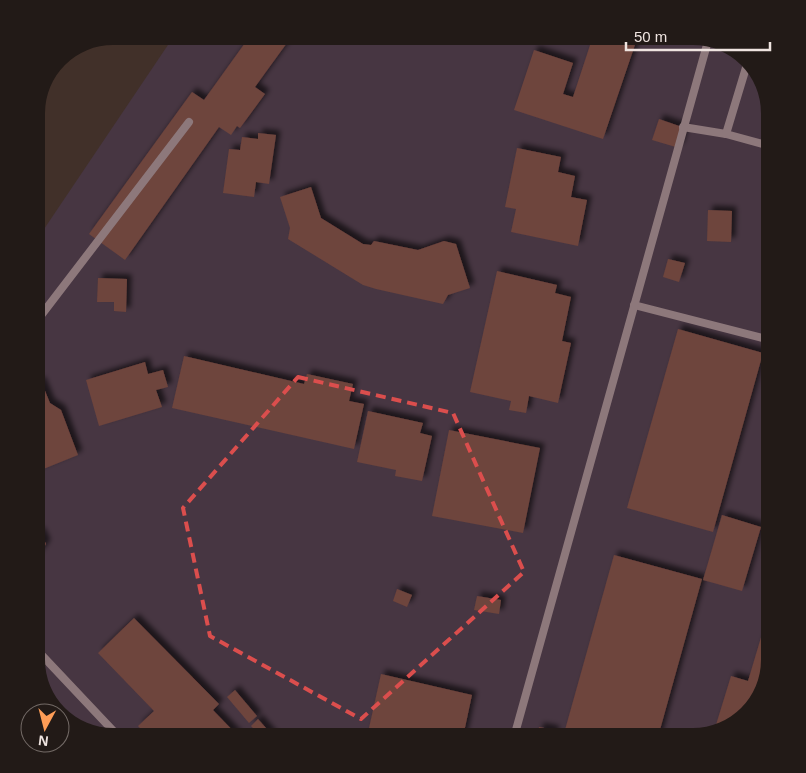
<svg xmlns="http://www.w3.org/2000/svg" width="806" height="773" font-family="Arial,sans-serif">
  <defs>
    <filter id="shadow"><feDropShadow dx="4.5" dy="-4.5" stdDeviation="2.5" flood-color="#0009"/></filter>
  </defs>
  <rect width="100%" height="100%" fill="#413029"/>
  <!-- education -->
  <path fill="#473642" d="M 174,36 L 697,36 L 750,62 L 770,113 L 770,660 L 764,689 L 744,717 L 693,737 L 113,737 L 84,731 L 55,710 L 36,660 L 36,241 Z"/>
  <!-- building -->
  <g fill="#6e443c" filter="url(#shadow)">
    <path d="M 250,36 L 292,36 L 255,87 L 265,94 L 240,128 L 237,126 L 231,135 L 219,127 L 125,260 L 89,234 L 192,92 L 204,100 Z"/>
    <path d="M 340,36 L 353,36 L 346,43 Z"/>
    <path d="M 593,36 L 638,36 L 603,139 L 514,110 L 534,50 L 573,63 L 563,94 L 573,97 Z"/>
    <path d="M 659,119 L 685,128 L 679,148 L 652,140 Z"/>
    <path d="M 258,133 L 276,135 L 269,184 L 256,182 L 254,197 L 223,193 L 229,149 L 240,150 L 242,137 L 258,139 Z"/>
    <path d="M 517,148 L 561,157 L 558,172 L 575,176 L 571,197 L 587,200 L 578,246 L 511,232 L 516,209 L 505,207 Z"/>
    <path d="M 311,187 L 321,218 L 363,244 L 371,245 L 374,241 L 418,250 L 444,241 L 456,244 L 470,288 L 448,295 L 443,304 L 376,289 L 363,285 L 288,239 L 290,228 L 280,197 Z"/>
    <path d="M 708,210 L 732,211 L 731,242 L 707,241 Z"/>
    <path d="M 668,259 L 685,263 L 679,282 L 663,277 Z"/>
    <path d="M 497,271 L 557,285 L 555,293 L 571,297 L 562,341 L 571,343 L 558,403 L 529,396 L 526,413 L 509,410 L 511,401 L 470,392 Z"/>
    <path d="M 98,278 L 127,279 L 126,312 L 114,311 L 114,302 L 97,302 Z"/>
    <path d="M 678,329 L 763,353 L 713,532 L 627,508 Z"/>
    <path d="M 184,356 L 304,384 L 307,374 L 353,384 L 349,401 L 364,404 L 354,449 L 172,408 Z"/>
    <path d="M 145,362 L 148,374 L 163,370 L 168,387 L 156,390 L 162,407 L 99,426 L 86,380 Z"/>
    <path d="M 41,381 L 50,403 L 61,410 L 78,455 L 36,472 L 36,382 Z"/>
    <path d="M 368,411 L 423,423 L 420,433 L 432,436 L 422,481 L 395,476 L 396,470 L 357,462 Z"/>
    <path d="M 449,430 L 540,448 L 523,533 L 432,516 Z"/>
    <path d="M 722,515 L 761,527 L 742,591 L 703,580 Z"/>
    <path d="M 36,530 L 41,533 L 46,544 L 36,558 Z"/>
    <path d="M 614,555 L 702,579 L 658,737 L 563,737 Z"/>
    <path d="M 397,589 L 412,595 L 407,607 L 393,601 Z"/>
    <path d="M 477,596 L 501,600 L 499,614 L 474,610 Z"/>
    <path d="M 134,618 L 219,704 L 213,710 L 239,737 L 148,737 L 138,726 L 154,711 L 98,653 Z"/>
    <path d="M 762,634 L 770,636 L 770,660 L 764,689 L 744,717 L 715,728 L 731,676 L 748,681 Z"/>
    <path d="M 381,674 L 472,695 L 463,737 L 367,737 Z"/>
    <path d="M 235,690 L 257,716 L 249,723 L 227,697 Z"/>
    <path d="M 258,719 L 274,737 L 261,737 L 251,726 Z"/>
    <path d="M 539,727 L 555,730 L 554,737 L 537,737 Z"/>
  </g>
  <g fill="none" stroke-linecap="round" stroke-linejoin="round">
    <!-- lane -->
    <g stroke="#8d787b" stroke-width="8">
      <path d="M 683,127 L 726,134 L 770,146"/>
      <path d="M 726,134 L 748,61"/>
      <path d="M 634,305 L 770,340"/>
      <path d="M 36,322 L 189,122"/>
      <path d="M 36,649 L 119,737"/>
      <path d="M 514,737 L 708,41"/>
    </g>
  </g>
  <!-- marked area -->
  <path fill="none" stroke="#db4e4d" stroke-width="4" stroke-dasharray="10 6" stroke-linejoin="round" d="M 298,377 L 453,413 L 524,572 L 361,719 L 210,636 L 183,508 Z"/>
  <!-- crop -->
  <path d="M0 0H806V773H0ZM113 45H693A68 68 0 0 1 761 113V660A68 68 0 0 1 693 728H113A68 68 0 0 1 45 660V113A68 68 0 0 1 113 45Z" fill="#221a17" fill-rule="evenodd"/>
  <!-- north arrow -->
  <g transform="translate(45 728) rotate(187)"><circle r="24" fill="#221a17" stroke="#746b67"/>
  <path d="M0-4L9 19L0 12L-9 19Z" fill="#fd9c56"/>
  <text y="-8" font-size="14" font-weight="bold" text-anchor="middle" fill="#efe4e0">N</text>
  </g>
  <!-- scale -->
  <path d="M626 42v8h144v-8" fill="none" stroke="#efe4e0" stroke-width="2.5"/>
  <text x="634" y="42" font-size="15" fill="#efe4e0" stroke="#221a17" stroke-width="4" paint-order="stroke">50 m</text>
</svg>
